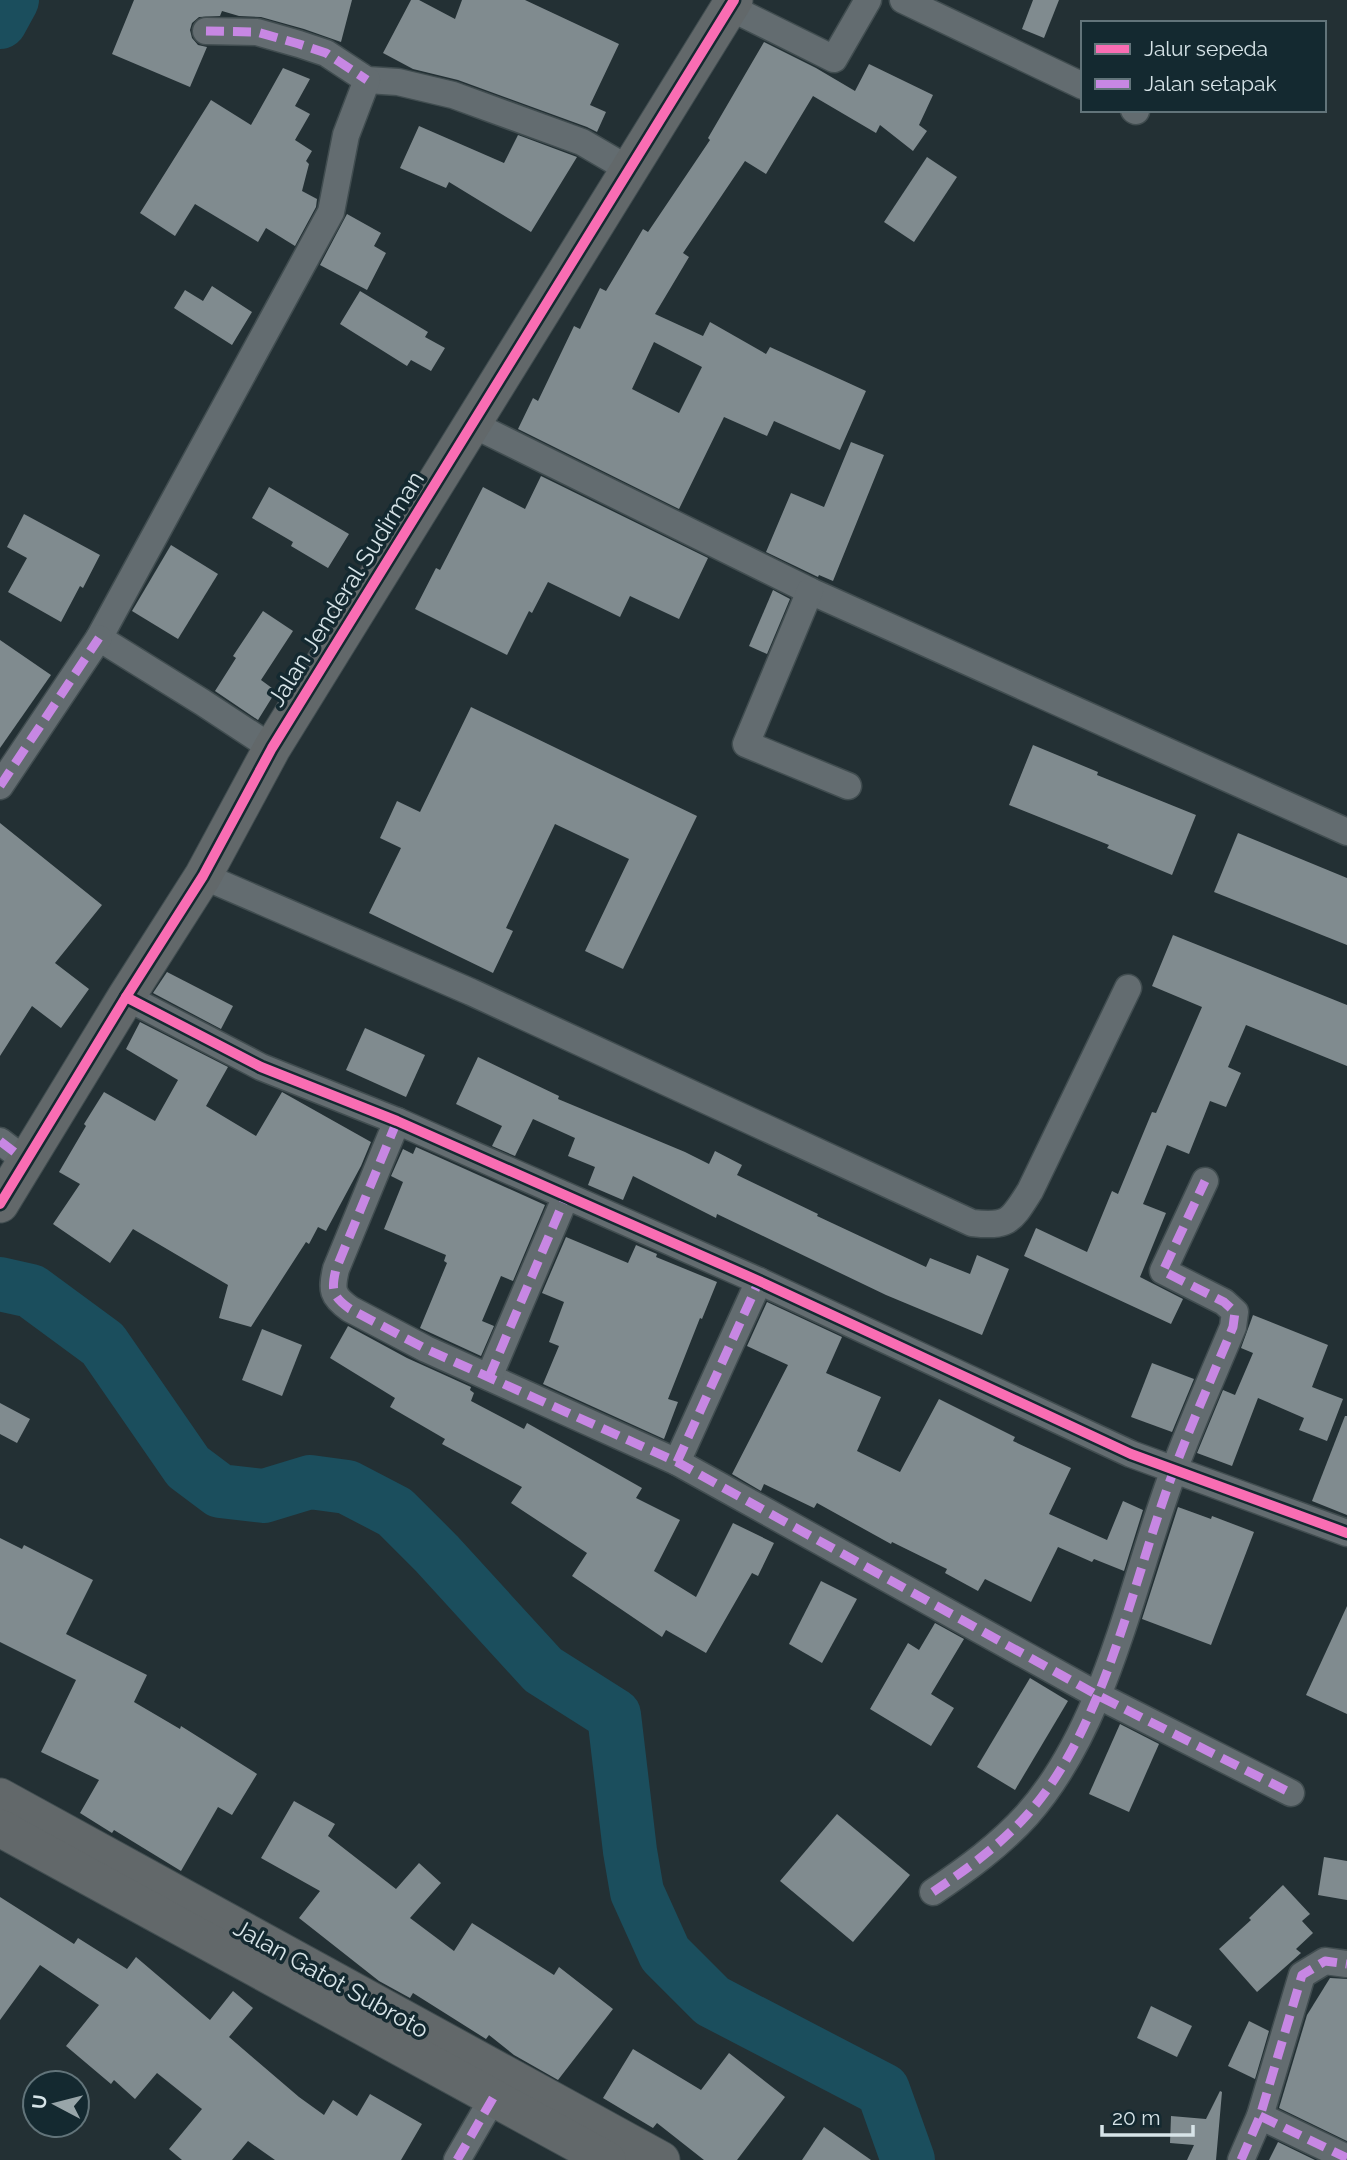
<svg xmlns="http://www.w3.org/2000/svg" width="1347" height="2160" font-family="Raleway,sans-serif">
  <rect width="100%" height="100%" fill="#233034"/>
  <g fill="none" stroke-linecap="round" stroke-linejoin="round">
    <!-- river -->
    <g stroke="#1b4e5d" stroke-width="54">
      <path d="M 0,22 L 12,0"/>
      <path d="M 0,1284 L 31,1291 L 103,1344 L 188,1467 L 220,1491 L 264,1496 L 310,1482 L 347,1487 L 395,1512 L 437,1554 L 543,1670 L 614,1715 L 630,1851 L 637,1892 L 665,1954 L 712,2001 L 883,2090 L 908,2160"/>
    </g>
  </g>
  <!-- building -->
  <g fill="#808b8f" fill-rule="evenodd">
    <path d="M 134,0 L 352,0 L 341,42 L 304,29 L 261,17 L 239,16 L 222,11 L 220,16 L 199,17 L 192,23 L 190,30 L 192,38 L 198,45 L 207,47 L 190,87 L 112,54 Z"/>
    <path d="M 411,0 L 419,0 L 455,19 L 462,0 L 525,0 L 619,44 L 590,105 L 606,112 L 597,132 L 587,127 L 458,80 L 413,69 L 383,53 Z"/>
    <path d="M 1033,0 L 1059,0 L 1044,38 L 1022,29 Z"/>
    <path d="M 764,42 L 816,68 L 855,91 L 869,64 L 933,95 L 919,125 L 927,131 L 913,151 L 880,125 L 876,133 L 813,96 L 766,174 L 745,161 L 683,253 L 689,257 L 655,314 L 703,336 L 710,322 L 766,354 L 770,347 L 866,391 L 840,450 L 774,421 L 767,436 L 724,417 L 679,509 L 518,429 L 533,398 L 538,401 L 574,326 L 580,329 L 600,288 L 606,291 L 643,229 L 648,232 L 710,140 L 708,138 ZM 654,342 L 702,367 L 679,413 L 632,389 Z"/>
    <path d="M 283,68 L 310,79 L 295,106 L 310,114 L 295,140 L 312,151 L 306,161 L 309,164 L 302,191 L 317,199 L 316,207 L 295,246 L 266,228 L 258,242 L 195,204 L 175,236 L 140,213 L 211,100 L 251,125 Z"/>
    <path d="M 419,126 L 504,163 L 518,135 L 577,157 L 531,232 L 449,182 L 446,188 L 400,168 Z"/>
    <path d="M 927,157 L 957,177 L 914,242 L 884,222 Z"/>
    <path d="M 347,214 L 381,233 L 374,246 L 386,253 L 367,290 L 320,265 Z"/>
    <path d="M 212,286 L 252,312 L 232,345 L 174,308 L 185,290 L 203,301 Z"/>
    <path d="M 360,291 L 428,332 L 425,337 L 445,348 L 431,371 L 411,360 L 407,366 L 340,324 Z"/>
    <path d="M 851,442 L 884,455 L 833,581 L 819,575 L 818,577 L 766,552 L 791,493 L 824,507 Z"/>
    <path d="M 541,476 L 708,558 L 679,619 L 630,596 L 620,617 L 548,582 L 532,613 L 529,611 L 507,655 L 415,609 L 436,568 L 440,570 L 483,487 L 525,509 Z"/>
    <path d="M 269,487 L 349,534 L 328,568 L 291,546 L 293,542 L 252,518 Z"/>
    <path d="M 24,514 L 100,555 L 83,588 L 80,586 L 61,622 L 8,592 L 27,558 L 7,547 Z"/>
    <path d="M 171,545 L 218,574 L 178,639 L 132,611 Z"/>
    <path d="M 773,590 L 790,599 L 767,654 L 749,646 Z"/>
    <path d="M 263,611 L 293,631 L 261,680 L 276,691 L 258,720 L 215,691 L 236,658 L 233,656 Z"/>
    <path d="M 0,640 L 51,675 L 0,748 Z"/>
    <path d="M 471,707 L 697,816 L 623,969 L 585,951 L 629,859 L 555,824 L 506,928 L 513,931 L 493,973 L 369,913 L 401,848 L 380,838 L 397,801 L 420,812 Z"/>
    <path d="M 1033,745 L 1098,772 L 1097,775 L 1196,815 L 1172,875 L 1107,848 L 1109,845 L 1009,805 Z"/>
    <path d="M 0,823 L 102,905 L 55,963 L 89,989 L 61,1028 L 32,1006 L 0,1056 Z"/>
    <path d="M 1238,833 L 1347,878 L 1347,945 L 1214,892 Z"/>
    <path d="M 1173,935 L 1347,1005 L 1347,1066 L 1246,1025 L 1228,1067 L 1241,1073 L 1226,1107 L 1210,1101 L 1189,1154 L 1167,1145 L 1143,1204 L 1166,1213 L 1140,1277 L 1183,1299 L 1171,1324 L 1024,1256 L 1036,1228 L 1087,1252 L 1112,1191 L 1118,1194 L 1152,1112 L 1156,1113 L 1202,1007 L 1152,986 Z"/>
    <path d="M 167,972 L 233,1006 L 221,1029 L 153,993 Z"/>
    <path d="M 140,1022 L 228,1067 L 206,1106 L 256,1136 L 282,1092 L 371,1142 L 361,1166 L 326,1231 L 318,1227 L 309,1244 L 306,1242 L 251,1327 L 219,1318 L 228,1285 L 133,1229 L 110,1263 L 53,1224 L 80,1184 L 59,1172 L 86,1126 L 84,1124 L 104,1092 L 155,1121 L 178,1080 L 126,1049 Z"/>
    <path d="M 365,1028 L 425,1055 L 406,1097 L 346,1070 Z"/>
    <path d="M 478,1057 L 559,1096 L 558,1099 L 685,1152 L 709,1164 L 715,1151 L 742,1165 L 737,1175 L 818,1214 L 817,1216 L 926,1267 L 930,1258 L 970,1274 L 977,1255 L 1009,1269 L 982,1335 L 886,1295 L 717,1214 L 716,1218 L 633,1176 L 623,1200 L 588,1185 L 595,1167 L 568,1156 L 575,1138 L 533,1119 L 515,1156 L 492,1146 L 502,1126 L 456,1104 Z"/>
    <path d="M 416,1147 L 545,1205 L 513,1281 L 501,1276 L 482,1321 L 494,1326 L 481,1356 L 420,1328 L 447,1263 L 444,1261 L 446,1255 L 384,1229 L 403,1182 L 391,1176 L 403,1149 L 413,1154 Z"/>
    <path d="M 566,1237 L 628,1263 L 636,1245 L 657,1254 L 656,1257 L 717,1282 L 702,1319 L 700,1318 L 668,1399 L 678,1402 L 664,1439 L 543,1384 L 559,1346 L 549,1342 L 564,1302 L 542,1293 Z"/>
    <path d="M 767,1302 L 842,1337 L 826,1373 L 881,1397 L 857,1451 L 900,1472 L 939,1399 L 1015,1437 L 1013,1441 L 1071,1468 L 1049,1514 L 1107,1540 L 1123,1501 L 1143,1510 L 1124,1571 L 1094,1559 L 1092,1562 L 1058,1547 L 1031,1602 L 985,1579 L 978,1591 L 945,1573 L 947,1569 L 892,1542 L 891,1544 L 817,1503 L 814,1508 L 764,1484 L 761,1491 L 732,1474 L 788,1365 L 747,1346 Z"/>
    <path d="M 1253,1315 L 1328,1345 L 1312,1387 L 1343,1399 L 1327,1441 L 1299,1430 L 1304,1418 L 1258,1398 L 1232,1466 L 1197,1453 L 1223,1390 L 1235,1395 L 1253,1353 L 1241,1348 Z"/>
    <path d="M 348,1326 L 407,1358 L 471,1387 L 470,1390 L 474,1393 L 471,1401 L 524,1429 L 527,1423 L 642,1488 L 636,1498 L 680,1520 L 654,1571 L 696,1597 L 733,1523 L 774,1543 L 758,1576 L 752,1573 L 706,1653 L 666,1630 L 662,1637 L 572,1576 L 587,1553 L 511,1503 L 522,1487 L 442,1444 L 445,1439 L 390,1407 L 395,1398 L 330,1358 Z"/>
    <path d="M 262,1329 L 302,1345 L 282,1396 L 242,1380 Z"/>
    <path d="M 1152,1363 L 1194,1379 L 1172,1432 L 1131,1417 Z"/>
    <path d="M 0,1403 L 30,1419 L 17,1443 L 0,1434 Z"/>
    <path d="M 1345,1416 L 1347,1416 L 1347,1515 L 1312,1501 Z"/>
    <path d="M 1178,1507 L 1211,1519 L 1212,1516 L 1254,1532 L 1211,1645 L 1142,1619 Z"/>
    <path d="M 0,1538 L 22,1549 L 24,1545 L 93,1580 L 66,1634 L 147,1675 L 134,1702 L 180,1729 L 181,1726 L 257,1774 L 232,1815 L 218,1807 L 181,1871 L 114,1830 L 112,1833 L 80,1813 L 99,1780 L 41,1752 L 76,1680 L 0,1642 Z"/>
    <path d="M 821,1581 L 857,1599 L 822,1663 L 789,1644 Z"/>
    <path d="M 1347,1606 L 1347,1714 L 1306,1695 Z"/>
    <path d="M 935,1623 L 964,1639 L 931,1694 L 954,1708 L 931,1746 L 870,1709 L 908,1643 L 919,1650 Z"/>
    <path d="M 1030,1678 L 1068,1701 L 1015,1790 L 977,1767 Z"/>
    <path d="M 1120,1724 L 1159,1744 L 1129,1812 L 1089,1794 Z"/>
    <path d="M 294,1801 L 335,1824 L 328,1836 L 396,1889 L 419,1863 L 441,1883 L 410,1918 L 454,1951 L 472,1923 L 554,1975 L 559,1967 L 613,2009 L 558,2080 L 514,2055 L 489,2035 L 486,2039 L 413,1993 L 410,1998 L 379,1981 L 299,1918 L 320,1891 L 261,1858 Z"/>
    <path d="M 837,1814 L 910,1875 L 853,1942 L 780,1881 Z"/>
    <path d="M 1324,1857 L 1347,1861 L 1347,1900 L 1318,1895 Z"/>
    <path d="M 1283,1885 L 1310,1914 L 1302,1921 L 1313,1933 L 1296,1949 L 1301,1953 L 1257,1992 L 1219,1949 L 1251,1920 L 1249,1918 Z"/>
    <path d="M 0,1897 L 74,1944 L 78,1938 L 127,1969 L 136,1957 L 210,2020 L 233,1991 L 253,2008 L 229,2037 L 299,2097 L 324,2115 L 333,2100 L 357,2116 L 370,2094 L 422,2124 L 401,2160 L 275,2160 L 248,2141 L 232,2160 L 182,2160 L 169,2149 L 202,2109 L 157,2073 L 135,2099 L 114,2080 L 111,2084 L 66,2046 L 99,2005 L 40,1965 L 0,2020 Z"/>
    <path d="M 1330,1978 L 1347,1979 L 1347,2141 L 1279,2108 L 1307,2015 Z"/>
    <path d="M 1151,2006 L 1192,2026 L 1177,2057 L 1137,2038 Z"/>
    <path d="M 1249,2021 L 1269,2031 L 1255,2079 L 1228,2066 Z"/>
    <path d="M 633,2049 L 701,2090 L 729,2053 L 785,2097 L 737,2160 L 704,2160 L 657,2123 L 653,2128 L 603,2098 Z"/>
    <path d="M 1220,2091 L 1222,2092 L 1216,2160 L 1187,2160 L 1194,2145 L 1170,2143 L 1171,2116 L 1206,2119 Z"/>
    <path d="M 824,2127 L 871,2160 L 802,2160 Z"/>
    <path d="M 1278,2142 L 1315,2160 L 1269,2160 Z"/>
  </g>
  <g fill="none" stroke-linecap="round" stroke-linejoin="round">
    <!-- street casing -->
    <g stroke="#414d50" stroke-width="29">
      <g id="street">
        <path d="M 903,0 L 1083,86"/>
        <path d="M 729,7 L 834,59 L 868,0"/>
        <path d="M 206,31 L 257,32 L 299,44 L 326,53 L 367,80 L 398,82 L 453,95 L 582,142 L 630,170"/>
        <path d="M 1134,110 L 1136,111"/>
        <path d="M 472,424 L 810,591 L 1347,832"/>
        <path d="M 810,591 L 746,744 L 848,786"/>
        <path d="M 272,748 L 202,702 L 99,638 L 331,212 L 346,135 L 367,80"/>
        <path d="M 0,786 L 99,638"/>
        <path d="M 203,876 L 471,992 L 972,1223 C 1009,1227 1011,1221 1030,1191 L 1128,988"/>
        <path d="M 126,997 L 261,1067 L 397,1121 L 759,1281 L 1131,1454 L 1347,1533"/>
        <path d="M 397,1121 L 336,1269 C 331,1290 332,1296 350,1309 L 426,1349 L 677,1462 L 1099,1696 L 1291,1793"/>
        <path d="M 0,1141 L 26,1161"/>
        <path d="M 489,1377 L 566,1196"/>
        <path d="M 677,1462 L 759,1281"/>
        <path d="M 933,1892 C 967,1869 1000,1845 1027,1815 C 1107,1725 1132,1581 1174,1470 C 1192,1422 1213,1375 1233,1327 L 1235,1312 L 1224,1302 L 1163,1271 L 1205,1181"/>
        <path d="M 1260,2116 L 1347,2158"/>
        <path d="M 457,2160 L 493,2098"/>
        <path d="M 1241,2160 L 1260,2116 L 1302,1975 L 1325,1961 L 1347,1964"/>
      </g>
    </g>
    <!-- secondary casing -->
    <g stroke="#414d50" stroke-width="39">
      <g id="secondary">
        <path d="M 0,1204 L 126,997 L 203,876 L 272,748 L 734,0"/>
        <path d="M 0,1797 L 661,2160"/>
        <path d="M 0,1828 L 607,2160"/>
      </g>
    </g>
    <!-- street -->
    <use href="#street" stroke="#636c70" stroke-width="26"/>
    <!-- secondary -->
    <use href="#secondary" stroke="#62686a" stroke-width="37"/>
    <!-- quiet -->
    <g stroke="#c787e3" stroke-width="9" stroke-dasharray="18 9" stroke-linecap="butt">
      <path d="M 206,31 L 257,32 L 299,44 L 326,53 L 367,80"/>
      <path d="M 0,786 L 99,638"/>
      <path d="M 397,1121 L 336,1269 C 331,1290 332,1296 350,1309 L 426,1349 L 677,1462 L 1099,1696 L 1291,1793"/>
      <path d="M 0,1141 L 26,1161"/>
      <path d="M 489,1377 L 566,1196"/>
      <path d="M 677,1462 L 759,1281"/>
      <path d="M 933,1892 C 967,1869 1000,1845 1027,1815 C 1107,1725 1132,1581 1174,1470 C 1192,1422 1213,1375 1233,1327 L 1235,1312 L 1224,1302 L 1163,1271 L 1205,1181"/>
      <path d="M 1260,2116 L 1347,2158"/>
      <path d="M 457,2160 L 493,2098"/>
      <path d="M 1241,2160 L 1260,2116 L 1302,1975 L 1325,1961 L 1347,1964"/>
    </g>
    <!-- cycleway casing -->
    <g stroke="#142930" stroke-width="15">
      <g id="cycleway">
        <path d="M 126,997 L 261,1067 L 397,1121 L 759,1281 L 1131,1454 L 1347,1533"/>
        <path d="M 0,1204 L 126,997 L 203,876 L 272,748 L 734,0"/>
      </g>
    </g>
    <!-- cycleway -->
    <use href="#cycleway" stroke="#f96db3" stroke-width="10"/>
  </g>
  <g text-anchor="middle" stroke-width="7" stroke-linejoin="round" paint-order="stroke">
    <!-- street labels -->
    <g font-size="24" fill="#d7e4e8" stroke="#142930">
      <text transform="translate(346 589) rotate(-58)" y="8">Jalan Jenderal Sudirman</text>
      <text transform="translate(331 1979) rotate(29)" y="8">Jalan Gatot Subroto</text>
    </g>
  </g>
  <!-- legend -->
  <rect x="1081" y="21" width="245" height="91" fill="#142930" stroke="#62747a" stroke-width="2"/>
  <rect x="1095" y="44" width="35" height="10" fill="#f96db3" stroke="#62747a" stroke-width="2"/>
  <text x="1144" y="56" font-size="21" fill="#d7e4e8">Jalur sepeda</text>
  <rect x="1095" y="79" width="35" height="10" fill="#c787e3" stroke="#62747a" stroke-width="2"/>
  <text x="1144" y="91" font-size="21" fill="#d7e4e8">Jalan setapak</text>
  <!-- north arrow -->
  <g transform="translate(56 2104) rotate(277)"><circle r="33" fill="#142930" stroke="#62747a" stroke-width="2"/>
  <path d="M0-5L12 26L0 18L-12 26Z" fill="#98a5a9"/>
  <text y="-10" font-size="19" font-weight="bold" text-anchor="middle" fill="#d7e4e8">U</text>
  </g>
  <!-- scale -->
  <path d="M1102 2125v10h91v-10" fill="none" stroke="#d7e4e8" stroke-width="3.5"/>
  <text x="1112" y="2125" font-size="21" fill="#d7e4e8" stroke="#142930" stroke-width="5" paint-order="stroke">20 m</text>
</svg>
